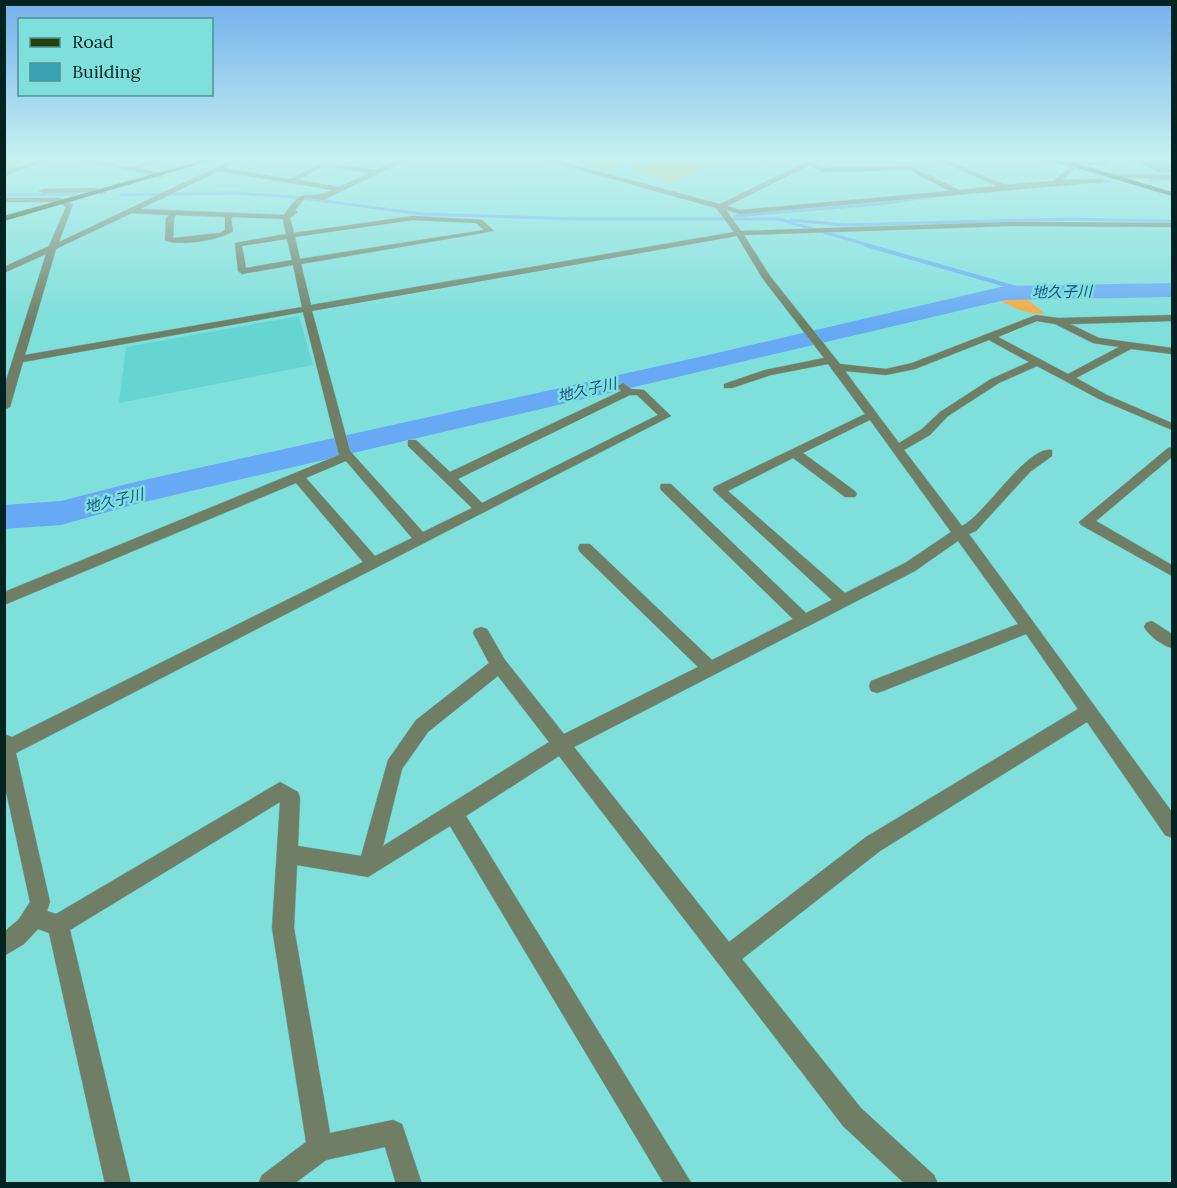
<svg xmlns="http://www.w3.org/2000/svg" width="1177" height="1188" font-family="Lora,'Noto Sans JP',serif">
  <rect width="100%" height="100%" fill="#7edfdb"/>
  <!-- built -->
  <path fill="#65d5d1" d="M 299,316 L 313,365 L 119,403 L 126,347 Z"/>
  <!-- green -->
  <g fill="#f2aa40">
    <path d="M 4,157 L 49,157 L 5,171 Z"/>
    <path d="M 562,157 L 638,157 L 608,169 Z"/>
    <path d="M 661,157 L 730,157 L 672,182 L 630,170 Z"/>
    <path d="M 1026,298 L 1045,314 C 1028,314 1014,309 1000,300 Z"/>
  </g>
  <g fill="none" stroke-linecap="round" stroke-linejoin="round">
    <!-- stream-far1 -->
    <g stroke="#67a9f4" stroke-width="3">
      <path d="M 1150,180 L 1172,179"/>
      <path d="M 1096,182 L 1110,181"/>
      <path d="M 4,195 L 75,194"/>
      <path d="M 121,195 L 235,193 L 295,197 L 422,214 L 576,219 L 778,219 L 872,246"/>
      <path d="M 735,216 L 879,204 L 928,197"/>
      <path d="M 791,220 L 845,225 L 1068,219 L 1172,221"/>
    </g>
    <!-- stream -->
    <path stroke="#67a9f4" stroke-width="4" d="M 866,245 L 1031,292"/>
    <!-- river -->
    <path fill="#67a9f4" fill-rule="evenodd" d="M 1172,283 L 1172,297 L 1005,300 L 136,504 L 61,525 L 4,529 L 4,505 L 61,501 L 135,482 L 704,356 L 1005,286 Z"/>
    <!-- minor casing -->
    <g stroke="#68bdba" stroke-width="1">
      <g id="minor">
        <path d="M 49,157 L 58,157 L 4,176 L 4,172 Z"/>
        <path d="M 71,157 C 89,157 117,168 132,167 C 145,165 155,156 168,157 L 139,168 L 163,174 L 161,177 Z"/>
        <path d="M 238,157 L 246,157 L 225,168 L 290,179 L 323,162 L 376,170 L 405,157 L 413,157 L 323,200 L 305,198 L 295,210 L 298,212 L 290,218 L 294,233 L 413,216 L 482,220 L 494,231 L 301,264 L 311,305 L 734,232 L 716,208 L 534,157 L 544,157 L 720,204 L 816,157 L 824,157 L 815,162 L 823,168 L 910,166 L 959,190 L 997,186 L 932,157 L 940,157 L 1005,185 L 1053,181 L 1073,164 L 1084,161 L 1087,157 L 1094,157 L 1089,162 L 1102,161 L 1106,157 L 1112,157 L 1106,164 L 1077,166 L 1062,180 L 1104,179 L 1102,182 L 740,214 L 726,210 L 741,231 L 1010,222 L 1172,223 L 1172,227 L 1010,226 L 744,235 L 770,276 L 840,364 L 886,369 L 912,363 L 1036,315 L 1058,318 L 1172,315 L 1172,321 L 1070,324 L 1099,338 L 1172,348 L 1172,354 L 1131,349 L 1076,378 L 1107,395 L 1172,423 L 1172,430 L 1099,399 L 1037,366 L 999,383 L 948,416 L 930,435 L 904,450 L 962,526 C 985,515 1027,445 1052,450 L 1052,456 L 1030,472 L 976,531 L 969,534 L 1172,812 L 1172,838 L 1165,835 L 1087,722 L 880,851 L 742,959 L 861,1108 L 934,1175 L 938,1184 L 905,1184 L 843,1126 L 559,756 L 466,816 L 692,1184 L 664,1184 L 450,826 L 368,877 L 297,865 L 294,928 L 330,1133 L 393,1120 L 402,1124 L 422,1184 L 396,1184 L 385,1147 L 326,1160 L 294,1184 L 258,1184 L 262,1175 L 306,1142 L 272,928 L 280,802 L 70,930 L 131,1184 L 105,1184 L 49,933 L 38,929 L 24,944 L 4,956 L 4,932 L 19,919 L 30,902 L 4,782 L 4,734 L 12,737 L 363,562 L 296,483 L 4,605 L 4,592 L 339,455 L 303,312 L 23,362 L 10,407 L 4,410 L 4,387 L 46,254 L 4,273 L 4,267 L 49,246 L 66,207 L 58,202 L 4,202 L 4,198 L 59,198 L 73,204 L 59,242 ZM 810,165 L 822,172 L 909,170 L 950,191 L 740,210 L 727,206 ZM 324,166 L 369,173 L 339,187 L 298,180 ZM 219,171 L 332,190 C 303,203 306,182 284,215 L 140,209 ZM 132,213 L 169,215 L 166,218 L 165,240 C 177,247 222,240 233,231 L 231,219 L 233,217 L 283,219 L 286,234 L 235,243 L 238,271 L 242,274 L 293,265 L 302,307 L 25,355 L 56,249 ZM 176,215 L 225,217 L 225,230 L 220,233 L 173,238 L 174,218 ZM 413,220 L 476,223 L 484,230 L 300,259 L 295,237 ZM 737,236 L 763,279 L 824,358 L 765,370 L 724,384 L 724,388 L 732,388 L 771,375 L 828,364 L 865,414 L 714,487 L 713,490 L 832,600 L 806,613 L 671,484 L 661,484 L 660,487 L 661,490 L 793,619 L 712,660 L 590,544 L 580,544 L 578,548 L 580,552 L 698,667 L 564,734 L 505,660 L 487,629 L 481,627 L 475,629 L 473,633 L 489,663 L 416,720 L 388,760 L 361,856 L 298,846 L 300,798 L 298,792 L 280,782 L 56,914 L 47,911 L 50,902 L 16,753 L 671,416 L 644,390 L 631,389 L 623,383 L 618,386 L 621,391 L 450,472 L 416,440 L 408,440 L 408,446 L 472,508 L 423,532 L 350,451 L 312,311 ZM 287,239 L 292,260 L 246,268 L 242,246 ZM 1037,321 L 1055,324 L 1093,343 L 1119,347 L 1068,374 L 998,337 ZM 989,340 L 1029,362 L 991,379 L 940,412 L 922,429 L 899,443 L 845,371 L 886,375 L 915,369 ZM 630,395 L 637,395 L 658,415 L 482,503 L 458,479 ZM 870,420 L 951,532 L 905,563 L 845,593 L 728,491 L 793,458 L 845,497 L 855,497 L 857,494 L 855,491 L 803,453 ZM 346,461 L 412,538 L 375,556 L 306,478 ZM 958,541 L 1018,624 L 871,681 L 869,686 L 871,691 L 877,693 L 883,691 L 1026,634 L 1078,709 L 866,837 L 729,942 L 574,747 L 915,571 ZM 498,676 L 549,742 L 383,846 L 402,769 L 428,732 Z"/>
        <path d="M 1114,174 L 1172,175 L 1172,179 L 1112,177 Z"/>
        <path d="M 95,188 L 106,192 L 102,194 L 95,192 L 43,193 L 39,191 L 43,189 Z"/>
        <path d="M 1172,447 L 1172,457 L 1096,521 L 1172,565 L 1172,576 L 1081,525 L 1079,522 L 1168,448 Z"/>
        <path d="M 1152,621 L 1172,634 L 1172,648 C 1163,646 1149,636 1144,627 L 1146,623 Z"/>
      </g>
    </g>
    <!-- major casing -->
    <g stroke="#68bdba" stroke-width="1">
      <g id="major">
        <path d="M 214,157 L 223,157 L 4,221 L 4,216 Z"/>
        <path d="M 1028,157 L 1075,163 L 1172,192 L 1172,196 L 1074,167 Z"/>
      </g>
    </g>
    <!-- minor -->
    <use href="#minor" fill="#6f7e65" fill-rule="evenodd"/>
    <!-- major -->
    <use href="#major" fill="#263f0f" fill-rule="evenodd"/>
  </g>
  <!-- wall -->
  <path fill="#348c9d" d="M 1134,157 L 1173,157 L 1173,173 L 1157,172 L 1132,159 Z"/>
  <!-- building -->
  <path fill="#3ca3b7" stroke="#2a7280" stroke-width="1.5" d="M 1155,157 L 1173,157 L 1173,162 L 1164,161 Z"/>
  <!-- sky -->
  <linearGradient id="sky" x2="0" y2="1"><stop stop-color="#74b0ed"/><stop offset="0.49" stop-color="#c5f1ef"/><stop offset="1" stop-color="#c5f1ef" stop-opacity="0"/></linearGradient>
  <rect width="1177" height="323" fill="url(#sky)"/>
  <g text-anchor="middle" stroke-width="5" stroke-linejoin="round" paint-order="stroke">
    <!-- far-water labels -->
    <g font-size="15" font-style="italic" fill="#144f8b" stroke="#7edfdb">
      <text transform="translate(1062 292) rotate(-1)" y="5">地久子川</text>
      <text transform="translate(587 390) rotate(-13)" y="5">地久子川</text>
      <text transform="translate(114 501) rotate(-13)" y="5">地久子川</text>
    </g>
  </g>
  <!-- border -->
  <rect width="1177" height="1188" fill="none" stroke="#032322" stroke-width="12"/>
  <!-- legend -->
  <rect x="18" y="18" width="195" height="78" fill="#7edfdb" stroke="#4d9491" stroke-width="1.5"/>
  <rect x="30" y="38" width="30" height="9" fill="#263f0f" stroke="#4d9491" stroke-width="1.5"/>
  <text x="72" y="48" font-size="18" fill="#032322">Road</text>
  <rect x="30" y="63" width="30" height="18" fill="#3ca3b7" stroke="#4d9491" stroke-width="1.5"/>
  <text x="72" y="78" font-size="18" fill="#032322">Building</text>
</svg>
